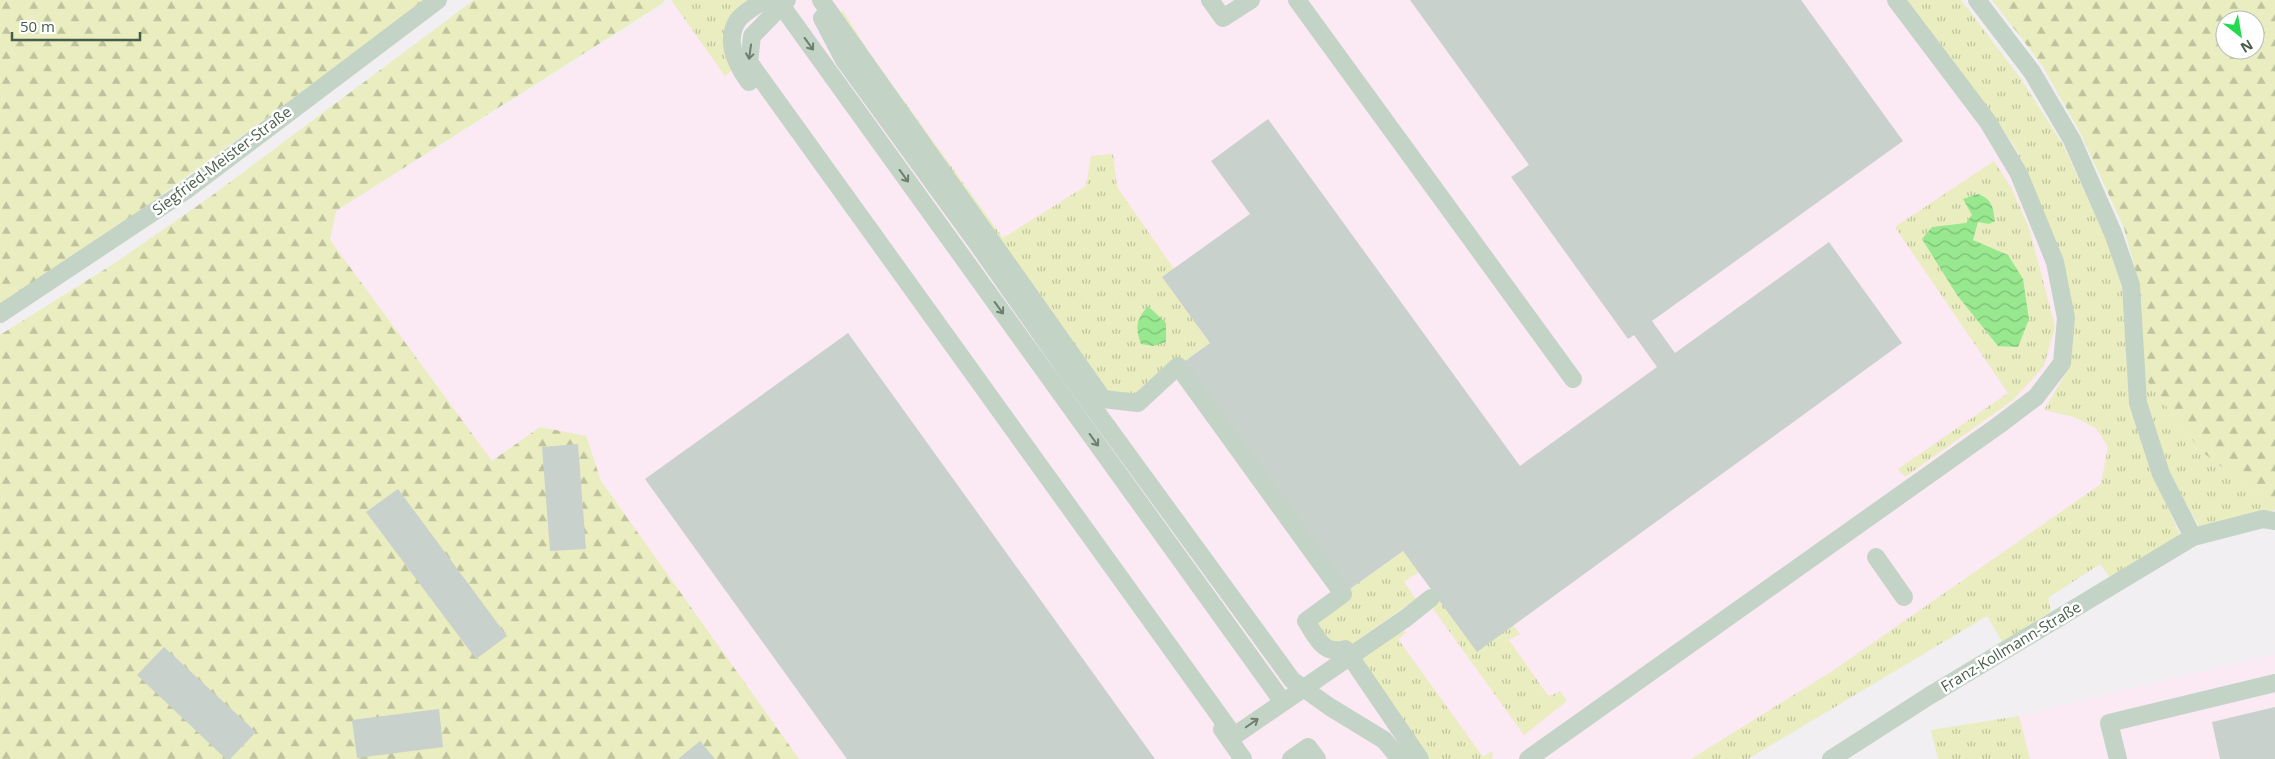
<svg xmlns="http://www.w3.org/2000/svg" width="2275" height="759" font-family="'Open Sans',sans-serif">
  <defs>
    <pattern id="grass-tufts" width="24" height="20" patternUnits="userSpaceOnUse" patternTransform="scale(1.25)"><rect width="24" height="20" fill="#e9edbf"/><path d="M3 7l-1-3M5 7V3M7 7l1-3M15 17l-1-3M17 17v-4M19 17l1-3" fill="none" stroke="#bfc39d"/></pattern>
    <pattern id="forest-firs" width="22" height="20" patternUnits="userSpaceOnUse" patternTransform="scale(1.25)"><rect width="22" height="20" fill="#e9edbf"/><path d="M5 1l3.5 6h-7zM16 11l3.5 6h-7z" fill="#bfc39d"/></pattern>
    <pattern id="water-waves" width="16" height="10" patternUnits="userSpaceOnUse" patternTransform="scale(1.25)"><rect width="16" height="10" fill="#98e88f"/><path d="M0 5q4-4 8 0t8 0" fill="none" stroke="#7ebf77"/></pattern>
  </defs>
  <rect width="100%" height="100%" fill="#f1eff1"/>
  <!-- commercial -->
  <g fill="#fbe9f4">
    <path d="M 674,0 L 1935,0 L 2019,114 L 2141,489 L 1693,759 L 799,759 L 601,481 L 586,436 L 540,427 L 492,461 L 330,240 L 336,211 Z"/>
    <path d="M 2275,654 L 2275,759 L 2030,759 L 2019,716 Z"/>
  </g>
  <!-- grass -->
  <g fill="url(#grass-tufts)">
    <path d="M 671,0 L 764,0 L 739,19 L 737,66 L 725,76 Z"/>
    <path d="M 1905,0 L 1961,0 L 2021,79 L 2063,145 L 2105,236 L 2122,287 L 2128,334 L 2154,477 L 2180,535 L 2111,579 L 2100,564 L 2048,598 L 2051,611 L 2003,643 L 1987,616 L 1748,759 L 1691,759 L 1834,670 L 2101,484 L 2108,447 L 2096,428 L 2074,417 L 2044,410 L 2070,366 L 2063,260 L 2016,149 L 1994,116 Z"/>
    <path d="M 843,11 L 868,51 L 1003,238 L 1086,186 L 1091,156 L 1113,154 L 1117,187 L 1174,269 L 1162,277 L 1210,343 L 1178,366 L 1138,403 L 1103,399 L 833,18 Z"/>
    <path d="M 1994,161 L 2012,189 L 2029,228 L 2055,326 L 2044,366 L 2013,400 L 1905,477 L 1898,469 L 2008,393 L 1895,227 Z"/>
    <path d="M 2144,377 L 2201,451 L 2245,485 L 2275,500 L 2275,510 L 2199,526 C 2173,480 2146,432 2144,377 Z"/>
    <path d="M 1403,551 L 1419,572 L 1404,582 L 1416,599 L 1345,649 L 1336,652 L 1306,621 Z"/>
    <path d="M 1439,600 L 1513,625 L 1520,634 L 1509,640 L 1549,697 L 1560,691 L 1567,701 L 1524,735 L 1431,606 Z"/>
    <path d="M 1397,631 L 1407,632 L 1398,639 L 1483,757 L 1492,751 L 1493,757 L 1491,759 L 1420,759 L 1360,660 Z"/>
    <path d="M 2019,716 L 2030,759 L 1938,759 L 1931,730 Z"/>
  </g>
  <!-- forest -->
  <g fill="url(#forest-firs)" fill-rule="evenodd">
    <path d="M 0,0 L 427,0 L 104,237 L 0,304 Z"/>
    <path d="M 474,0 L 665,0 L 660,5 L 336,211 L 330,240 L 492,461 L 540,427 L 586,436 L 601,481 L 799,759 L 0,759 L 0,335 L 115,263 L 210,197 Z"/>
    <path d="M 1992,0 L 2275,0 L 2275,500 L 2245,485 L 2201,451 L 2144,377 L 2138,280 L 2124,228 L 2081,134 L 2042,65 ZM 2225,20 L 2255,20 L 2255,50 L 2225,50 Z"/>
  </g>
  <!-- water -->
  <g fill="url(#water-waves)">
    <path d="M 1978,194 C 1992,199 1993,207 1995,221 L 1989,224 L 1978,222 L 1973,240 L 2008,255 L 2023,279 L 2029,319 L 2018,347 L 1998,346 L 1957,295 L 1922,239 L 1932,227 L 1966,223 L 1972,215 L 1963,199 Z"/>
    <path d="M 1148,306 L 1166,323 L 1166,342 L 1153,346 L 1141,344 C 1135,327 1136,320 1148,306 Z"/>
  </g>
  <!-- building -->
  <g fill="#c9d1cc">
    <path d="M 1410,0 L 1801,0 L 1903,141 L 1652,321 L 1675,353 L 1829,242 L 1902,343 L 1477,652 L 1403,551 L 1343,594 L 1178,366 L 1210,343 L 1162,277 L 1250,214 L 1211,161 L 1268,119 L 1520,466 L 1657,367 L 1634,335 L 1628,339 L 1511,177 L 1529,165 Z"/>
    <path d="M 848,333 L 1155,759 L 847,759 L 645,479 Z"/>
    <path d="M 578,444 L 586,549 L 550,551 L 542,447 Z"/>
    <path d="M 398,489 L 507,636 L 476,659 L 366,512 Z"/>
    <path d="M 164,647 L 256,732 L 230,759 L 226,759 L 137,675 Z"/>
    <path d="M 2275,707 L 2275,759 L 2220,759 L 2212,722 Z"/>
    <path d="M 439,709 L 443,747 L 357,758 L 352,720 Z"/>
    <path d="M 700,741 L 715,759 L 678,759 Z"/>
  </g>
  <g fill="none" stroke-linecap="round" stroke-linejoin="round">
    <!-- minor -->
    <g stroke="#c3d3c5" stroke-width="18">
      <path d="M 787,0 L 752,36 L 749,62 L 1234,736 L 1406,618 L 1431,598"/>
      <path d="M 821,0 L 1103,399 L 1138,403 L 1178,366 L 1343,594 L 1306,621 C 1316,636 1323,656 1345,649 L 1420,759"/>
      <path d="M 1210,0 L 1223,18 L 1251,0"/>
      <path d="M 1297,0 L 1573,379"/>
      <path d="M 1977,0 L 2032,72 L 2072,140 L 2113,233 L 2131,285 L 2138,403 L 2161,474 L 2193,537"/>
      <path d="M 781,5 L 1283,702"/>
      <path d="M 822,18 L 844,60 L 979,246 L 1071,377 L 1292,680 L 1330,707 L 1384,740 L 1400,759"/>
      <path d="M 749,82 C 736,64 724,41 738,20 C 744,12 756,6 764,0"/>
      <path d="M 0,314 L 185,191 L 438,0"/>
      <path d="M 1876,557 L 1904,597"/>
      <path d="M 1222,729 L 1243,759"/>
      <path d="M 1291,759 L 1308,747 L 1317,759"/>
      <path d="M 1528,759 L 1999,425 L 2036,397 L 2062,363 L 2066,318 L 2055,262 L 2019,174 L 1988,122 L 1896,0"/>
      <path d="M 1831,759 L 1929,696 L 2193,537 L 2263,519 L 2275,521"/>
      <path d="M 2118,759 L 2109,723 L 2275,683"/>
    </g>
  </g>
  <!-- one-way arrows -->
  <defs><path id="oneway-shaft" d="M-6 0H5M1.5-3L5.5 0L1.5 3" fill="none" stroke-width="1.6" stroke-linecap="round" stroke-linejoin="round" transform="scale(1.25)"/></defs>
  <g stroke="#6d8070">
    <use href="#oneway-shaft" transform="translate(809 44) rotate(54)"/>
    <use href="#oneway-shaft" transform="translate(750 52) rotate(98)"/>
    <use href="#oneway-shaft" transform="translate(904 176) rotate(54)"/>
    <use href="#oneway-shaft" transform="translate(999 308) rotate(54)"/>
    <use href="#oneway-shaft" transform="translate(1094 440) rotate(54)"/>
    <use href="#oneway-shaft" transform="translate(1252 723) rotate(-35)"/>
  </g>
  <g text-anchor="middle" stroke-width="5" stroke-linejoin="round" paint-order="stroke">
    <!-- street labels -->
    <g font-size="15" fill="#485c4b" stroke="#fff">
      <text transform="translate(222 161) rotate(-37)" y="5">Siegfried-Meister-Straße</text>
      <text transform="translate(2011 647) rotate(-31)" y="5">Franz-Kollmann-Straße</text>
    </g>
  </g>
  <!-- north arrow -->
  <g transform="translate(2240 35) rotate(149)"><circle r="24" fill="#ffffff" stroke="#b6beb7"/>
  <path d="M0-4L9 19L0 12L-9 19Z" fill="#22d950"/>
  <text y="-8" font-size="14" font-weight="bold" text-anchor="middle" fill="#485c4b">N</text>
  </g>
  <!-- scale -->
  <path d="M12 32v8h128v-8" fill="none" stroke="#485c4b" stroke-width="2.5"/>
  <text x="20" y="32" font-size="15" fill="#485c4b" stroke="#ffffff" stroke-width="4" paint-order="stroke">50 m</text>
</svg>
